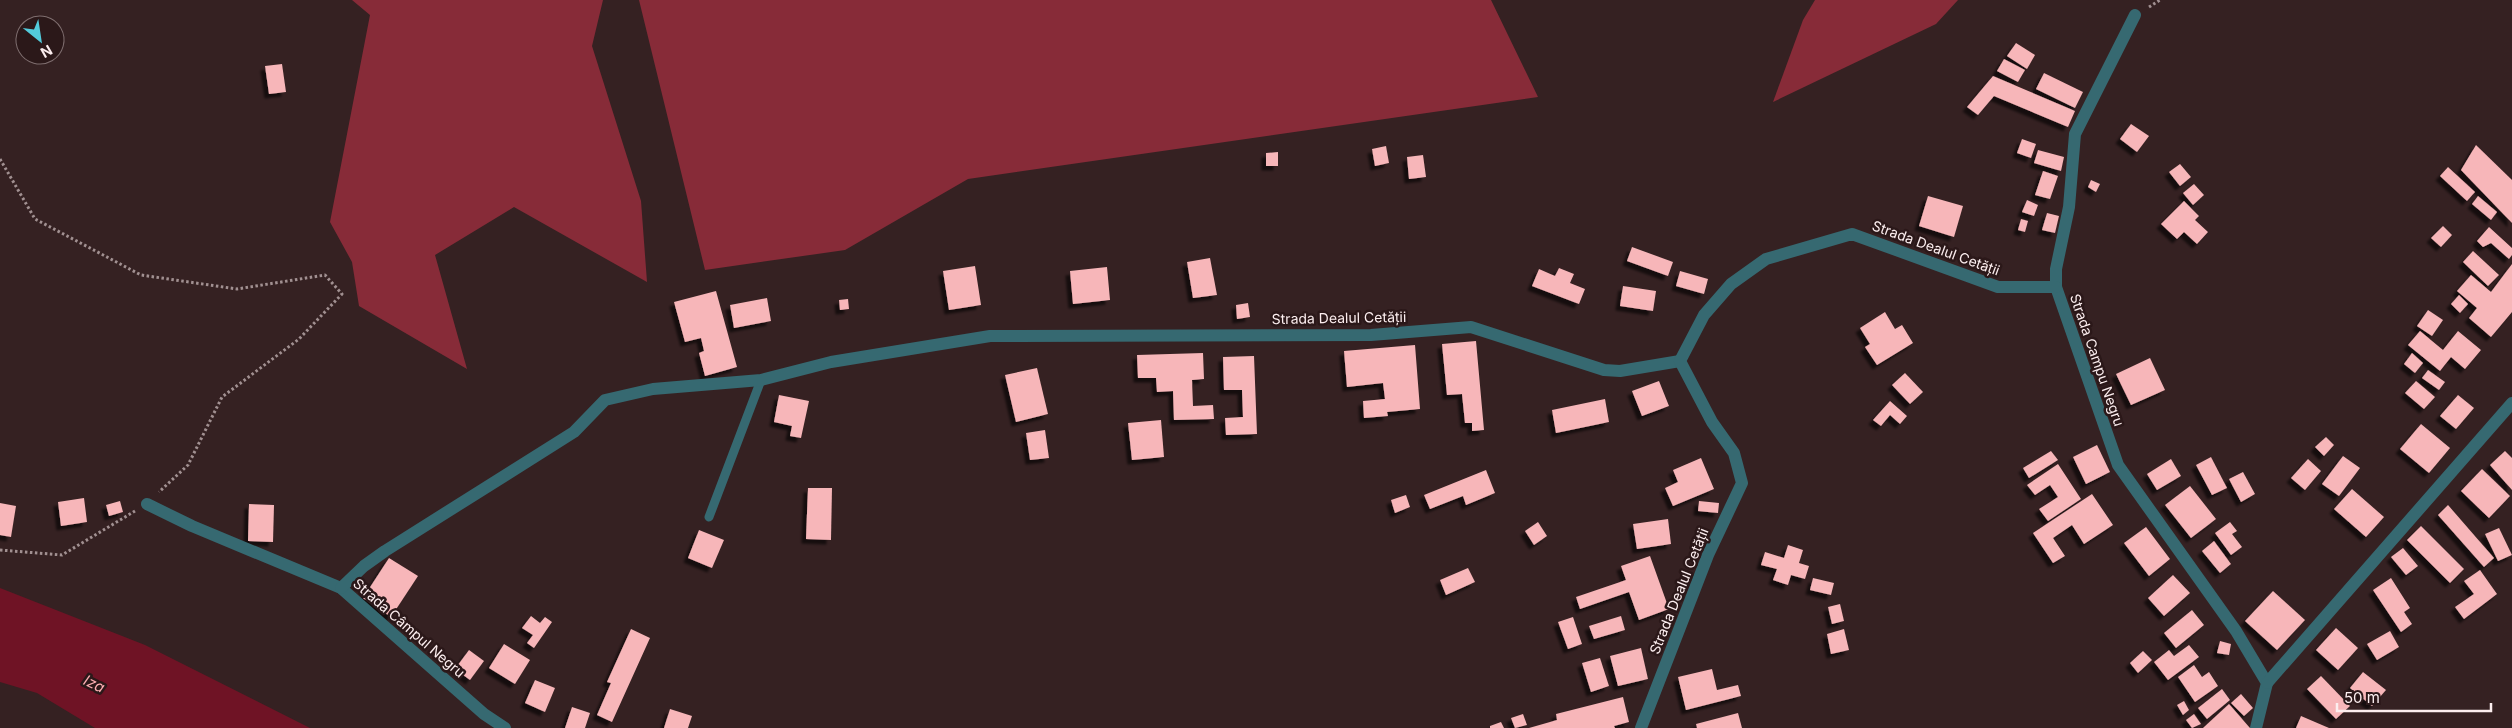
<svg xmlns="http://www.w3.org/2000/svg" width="2512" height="728" font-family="Inter,sans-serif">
  <defs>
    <filter id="shadow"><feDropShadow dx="-4.5" dy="4.5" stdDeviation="1" flood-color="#0009"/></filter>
  </defs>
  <rect width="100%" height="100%" fill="#352122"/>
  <!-- forest -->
  <g fill="#872b38">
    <path d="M 352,0 L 603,0 L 592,46 L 641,201 L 647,282 L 514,207 L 435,255 L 467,369 L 359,306 L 352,262 L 330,222 L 370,15 Z"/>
    <path d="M 639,0 L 1491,0 L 1538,97 L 968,179 L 845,250 L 705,270 Z"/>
    <path d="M 1815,0 L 1958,0 L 1936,24 L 1773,102 L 1803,20 Z"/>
  </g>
  <!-- water -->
  <path fill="#6f1325" d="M 0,588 L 145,645 L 310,728 L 95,728 L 37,693 L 0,682 Z"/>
  <!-- building -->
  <g fill="#f7b6b9" filter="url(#shadow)">
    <path d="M 2016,43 L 2035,55 L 2027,69 L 2007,56 Z"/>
    <path d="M 2004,59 L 2025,70 L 2018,82 L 1997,71 Z"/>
    <path d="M 282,64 L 286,92 L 269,94 L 265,66 Z"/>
    <path d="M 2044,73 L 2083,92 L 2075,108 L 2036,89 Z"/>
    <path d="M 1993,76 L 2075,111 L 2068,127 L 1994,96 L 1978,115 L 1967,107 Z"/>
    <path d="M 2131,124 L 2149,136 L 2137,152 L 2120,139 Z"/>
    <path d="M 2022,139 L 2036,144 L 2031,158 L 2017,153 Z"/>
    <path d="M 2476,145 L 2512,180 L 2512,223 L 2461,170 Z"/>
    <path d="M 1386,146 L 1389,163 L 1375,166 L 1372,149 Z"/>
    <path d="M 2038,150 L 2064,157 L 2061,171 L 2034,163 Z"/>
    <path d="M 1278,152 L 1278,166 L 1266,166 L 1266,153 Z"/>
    <path d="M 1423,155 L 1426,177 L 1409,179 L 1407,157 Z"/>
    <path d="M 2180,164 L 2191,177 L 2180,186 L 2169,172 Z"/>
    <path d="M 2448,167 L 2475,192 L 2467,201 L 2440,176 Z"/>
    <path d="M 2043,171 L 2058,176 L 2050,199 L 2035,195 Z"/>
    <path d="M 2091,180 L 2100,184 L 2096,192 L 2088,187 Z"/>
    <path d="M 2194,184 L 2204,195 L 2193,205 L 2183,193 Z"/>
    <path d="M 1928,196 L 1963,206 L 1954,237 L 1919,226 Z"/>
    <path d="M 2478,196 L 2497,212 L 2491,220 L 2472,204 Z"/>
    <path d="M 2027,200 L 2038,205 L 2034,216 L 2022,212 Z"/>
    <path d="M 2184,201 L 2199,216 L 2195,220 L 2208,232 L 2197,244 L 2184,232 L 2177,239 L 2161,224 Z"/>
    <path d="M 2047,213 L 2059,216 L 2055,233 L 2042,230 Z"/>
    <path d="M 2021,219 L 2028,221 L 2025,232 L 2018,230 Z"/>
    <path d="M 2443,226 L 2452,235 L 2441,247 L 2431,238 Z"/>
    <path d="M 2489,227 L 2512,248 L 2512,255 L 2509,259 L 2491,243 L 2483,247 L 2477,241 Z"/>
    <path d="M 1632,247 L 1673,262 L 1668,276 L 1627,261 Z"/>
    <path d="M 2473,251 L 2499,275 L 2488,286 L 2463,262 Z"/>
    <path d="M 1210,258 L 1217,295 L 1193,298 L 1187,262 Z"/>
    <path d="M 2512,264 L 2512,312 L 2491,337 L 2469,318 L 2477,308 L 2457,291 L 2471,275 L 2491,292 Z"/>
    <path d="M 975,266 L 981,305 L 949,310 L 943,271 Z"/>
    <path d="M 1107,267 L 1110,300 L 1073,304 L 1070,271 Z"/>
    <path d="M 1559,268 L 1574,274 L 1570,283 L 1585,289 L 1579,304 L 1532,286 L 1539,269 L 1555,276 Z"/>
    <path d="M 1680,271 L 1708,279 L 1704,294 L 1676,286 Z"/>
    <path d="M 1623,286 L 1656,291 L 1653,311 L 1620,306 Z"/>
    <path d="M 716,291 L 737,367 L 705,376 L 699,353 L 704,351 L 701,338 L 685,342 L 674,302 Z"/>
    <path d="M 2459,295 L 2468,304 L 2460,313 L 2451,304 Z"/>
    <path d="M 767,298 L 771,321 L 734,328 L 730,305 Z"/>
    <path d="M 848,299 L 849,309 L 840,310 L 839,300 Z"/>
    <path d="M 1248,303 L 1250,317 L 1237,319 L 1236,305 Z"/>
    <path d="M 2428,310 L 2443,320 L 2432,336 L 2417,326 Z"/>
    <path d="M 1885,312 L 1895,329 L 1902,325 L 1913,343 L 1877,365 L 1865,347 L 1870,344 L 1860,328 Z"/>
    <path d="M 2420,331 L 2443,350 L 2458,331 L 2481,350 L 2465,369 L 2451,357 L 2440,371 L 2408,345 Z"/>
    <path d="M 1476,341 L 1484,430 L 1472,431 L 1472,423 L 1465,423 L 1462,394 L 1447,395 L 1442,344 Z"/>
    <path d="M 1415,345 L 1420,409 L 1387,412 L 1388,416 L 1364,418 L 1363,401 L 1385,399 L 1383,383 L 1347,387 L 1344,351 Z"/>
    <path d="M 1203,353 L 1204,379 L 1192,380 L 1193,406 L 1213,405 L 1214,419 L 1174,420 L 1173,391 L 1157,392 L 1156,378 L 1138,378 L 1137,355 Z"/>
    <path d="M 2412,353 L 2423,363 L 2415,373 L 2404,364 Z"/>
    <path d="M 1254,356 L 1257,434 L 1226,435 L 1225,418 L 1243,417 L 1242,390 L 1224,390 L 1223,357 Z"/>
    <path d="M 2150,358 L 2165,390 L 2131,405 L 2116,374 Z"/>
    <path d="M 1037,368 L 1048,414 L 1016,422 L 1005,375 Z"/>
    <path d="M 2428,370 L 2445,382 L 2439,390 L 2422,378 Z"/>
    <path d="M 1905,373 L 1923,392 L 1910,404 L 1892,385 Z"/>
    <path d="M 1659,381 L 1669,406 L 1642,416 L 1632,391 Z"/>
    <path d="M 2416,381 L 2435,397 L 2424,409 L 2405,393 Z"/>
    <path d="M 779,395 L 809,401 L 801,438 L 790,436 L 792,426 L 774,422 Z"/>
    <path d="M 2458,395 L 2474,408 L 2456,429 L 2440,416 Z"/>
    <path d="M 1605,399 L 1609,422 L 1556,433 L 1552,410 Z"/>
    <path d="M 1890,401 L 1907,416 L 1900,424 L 1890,415 L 1881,426 L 1873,420 Z"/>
    <path d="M 1161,420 L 1164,457 L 1132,460 L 1128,423 Z"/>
    <path d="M 2421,424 L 2450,448 L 2429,473 L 2400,449 Z"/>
    <path d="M 1045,430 L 1049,458 L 1030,460 L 1026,433 Z"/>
    <path d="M 2326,437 L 2334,445 L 2324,456 L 2315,447 Z"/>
    <path d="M 2097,445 L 2110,472 L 2086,484 L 2073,457 Z"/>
    <path d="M 2051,451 L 2058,460 L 2029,478 L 2023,468 Z"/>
    <path d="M 2505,451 L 2512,458 L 2512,490 L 2490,465 Z"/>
    <path d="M 2343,456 L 2360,468 L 2339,496 L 2322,484 Z"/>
    <path d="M 2211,457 L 2227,488 L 2212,495 L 2196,465 Z"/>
    <path d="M 1701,458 L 1714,489 L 1673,506 L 1665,488 L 1678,482 L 1673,470 Z"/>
    <path d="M 2171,459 L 2181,476 L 2157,490 L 2147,474 Z"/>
    <path d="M 2308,459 L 2321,471 L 2305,490 L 2291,478 Z"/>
    <path d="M 2058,464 L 2081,499 L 2048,521 L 2039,509 L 2058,497 L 2050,485 L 2035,495 L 2027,485 Z"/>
    <path d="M 2482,469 L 2510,496 L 2489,518 L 2461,491 Z"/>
    <path d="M 1486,470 L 1495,493 L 1466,505 L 1463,496 L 1430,509 L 1424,495 Z"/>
    <path d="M 2243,472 L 2255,494 L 2241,502 L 2229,479 Z"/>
    <path d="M 2190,486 L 2216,519 L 2191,538 L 2165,505 Z"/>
    <path d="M 808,488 L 832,488 L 831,540 L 806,539 Z"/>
    <path d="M 2352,489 L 2384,517 L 2366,537 L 2334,509 Z"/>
    <path d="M 2092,494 L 2113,525 L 2084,544 L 2072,525 L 2053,538 L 2065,556 L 2053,563 L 2033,533 Z"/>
    <path d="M 1406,495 L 1410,507 L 1395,513 L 1391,500 Z"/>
    <path d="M 84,498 L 87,522 L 61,526 L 58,502 Z"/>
    <path d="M 120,501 L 123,512 L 109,516 L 106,505 Z"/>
    <path d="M 1699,501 L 1719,503 L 1718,513 L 1698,511 Z"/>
    <path d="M 0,503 L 16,506 L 11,537 L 0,535 Z"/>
    <path d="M 249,504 L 274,505 L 273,542 L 248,541 Z"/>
    <path d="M 2448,505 L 2494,558 L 2484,567 L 2438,515 Z"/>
    <path d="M 1668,519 L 1671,544 L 1637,549 L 1633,524 Z"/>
    <path d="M 1538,522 L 1547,536 L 1534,545 L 1525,531 Z"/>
    <path d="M 2230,522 L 2237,531 L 2232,534 L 2242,547 L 2231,555 L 2215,533 Z"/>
    <path d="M 2421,526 L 2464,569 L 2450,583 L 2407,540 Z"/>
    <path d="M 2146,527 L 2170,559 L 2149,576 L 2124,543 Z"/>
    <path d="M 2499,528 L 2512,555 L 2498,561 L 2485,534 Z"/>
    <path d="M 699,530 L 724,540 L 712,568 L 688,558 Z"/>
    <path d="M 2214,541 L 2231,564 L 2220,573 L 2202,551 Z"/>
    <path d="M 1788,545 L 1803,550 L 1799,563 L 1809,566 L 1805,579 L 1791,575 L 1788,585 L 1773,580 L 1777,569 L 1761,565 L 1765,552 L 1784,558 Z"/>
    <path d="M 2403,548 L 2418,566 L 2406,575 L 2391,557 Z"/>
    <path d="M 1650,556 L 1669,609 L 1639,620 L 1629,592 L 1580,609 L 1576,597 L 1626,580 L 1621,566 Z"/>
    <path d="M 389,558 L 418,576 L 391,617 L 363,598 Z"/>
    <path d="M 1468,568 L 1475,582 L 1446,595 L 1440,580 Z"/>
    <path d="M 2480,570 L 2497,594 L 2464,619 L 2455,607 L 2474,594 L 2464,581 Z"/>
    <path d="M 2173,575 L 2190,593 L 2164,616 L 2148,598 Z"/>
    <path d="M 1813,578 L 1834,583 L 1831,595 L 1810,590 Z"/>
    <path d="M 2391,578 L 2410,608 L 2404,612 L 2412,624 L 2401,632 L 2373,590 Z"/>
    <path d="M 2273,591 L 2305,620 L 2277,650 L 2245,621 Z"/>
    <path d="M 1840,604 L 1844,621 L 1832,624 L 1828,607 Z"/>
    <path d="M 2192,610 L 2204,625 L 2176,648 L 2164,633 Z"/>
    <path d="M 531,616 L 540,623 L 545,617 L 552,622 L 534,648 L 527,643 L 533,635 L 522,628 Z"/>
    <path d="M 1621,616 L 1625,630 L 1594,639 L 1589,626 Z"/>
    <path d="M 1573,617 L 1582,644 L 1568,649 L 1558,622 Z"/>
    <path d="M 2336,628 L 2358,648 L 2338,670 L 2316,650 Z"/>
    <path d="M 631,629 L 650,638 L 612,722 L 597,715 L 611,683 L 607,682 Z"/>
    <path d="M 1844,629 L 1849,650 L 1831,654 L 1827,634 Z"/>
    <path d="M 2390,631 L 2399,647 L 2377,660 L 2367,644 Z"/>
    <path d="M 2220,641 L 2231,644 L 2229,655 L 2217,653 Z"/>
    <path d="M 504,644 L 530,660 L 515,684 L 489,668 Z"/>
    <path d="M 2189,645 L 2199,657 L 2168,680 L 2154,662 L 2169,650 L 2174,656 Z"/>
    <path d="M 1641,648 L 1648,679 L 1618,686 L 1610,656 Z"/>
    <path d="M 469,650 L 484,661 L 470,680 L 455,669 Z"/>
    <path d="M 2143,651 L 2152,660 L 2138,673 L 2130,663 Z"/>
    <path d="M 1600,658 L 1609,686 L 1591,692 L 1582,663 Z"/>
    <path d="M 2194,665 L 2202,677 L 2209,672 L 2218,686 L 2195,702 L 2178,677 Z"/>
    <path d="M 1712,669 L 1717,690 L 1738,685 L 1741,696 L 1686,710 L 1678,677 Z"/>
    <path d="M 2363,672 L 2386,690 L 2372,706 L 2350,688 Z"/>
    <path d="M 2321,676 L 2350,706 L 2336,719 L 2307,689 Z"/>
    <path d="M 535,680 L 555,688 L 545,712 L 525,703 Z"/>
    <path d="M 2222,689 L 2230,700 L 2207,719 L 2198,708 Z"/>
    <path d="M 2241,694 L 2253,708 L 2244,716 L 2231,703 Z"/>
    <path d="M 1623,697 L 1629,722 L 1614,726 L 1615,728 L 1529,728 L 1557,720 L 1556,714 Z"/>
    <path d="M 2184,701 L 2189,710 L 2183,715 L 2177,705 Z"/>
    <path d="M 2229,704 L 2250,728 L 2203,728 Z"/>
    <path d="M 572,707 L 590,713 L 585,728 L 565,728 Z"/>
    <path d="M 670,709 L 692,716 L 688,728 L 664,728 Z"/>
    <path d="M 1738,713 L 1742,728 L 1697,728 L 1696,724 Z"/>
    <path d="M 1523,714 L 1527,725 L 1515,728 L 1511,718 Z"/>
    <path d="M 2194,714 L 2201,724 L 2192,728 L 2186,720 Z"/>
    <path d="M 2301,716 L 2329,728 L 2296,728 Z"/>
    <path d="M 1501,722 L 1504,728 L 1490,728 L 1490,726 Z"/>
  </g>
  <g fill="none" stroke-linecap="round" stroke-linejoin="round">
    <!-- path -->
    <g stroke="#a19091" stroke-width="3" stroke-dasharray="2.5 2.5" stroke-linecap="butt">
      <path d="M 2149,7 L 2160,0"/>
      <path d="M 0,159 L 35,219 L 141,275 L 237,289 L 325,275 L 342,294 L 299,339 L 222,397 L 188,465 L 159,492"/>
      <path d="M 0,550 L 62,555 L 135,511"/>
    </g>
    <!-- lane -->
    <path stroke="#366971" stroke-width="9" d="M 709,517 L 761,380"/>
    <!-- street -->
    <g stroke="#366971" stroke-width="12">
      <path d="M 2135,15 L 2075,134 L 2069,207 L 2056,269 L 2056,287 L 2118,465 L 2236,631 L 2267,683 L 2256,728"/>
      <path d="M 147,504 L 192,526 L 341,588 L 484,714 L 505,728"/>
      <path d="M 341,588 L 364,566 L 385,551 L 574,432 L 605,400 L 653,389 L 761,380 L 831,362 L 990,336 L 1371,335 L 1471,327 L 1604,370 L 1620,371 L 1680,361"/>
      <path d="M 2267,683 L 2512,403"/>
      <path d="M 1641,728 L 1708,555 L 1742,483 L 1734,453 L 1712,422 L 1680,361 L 1704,315 L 1731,284 L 1766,259 L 1852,234 L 1998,287 L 2056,287"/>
    </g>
  </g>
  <g text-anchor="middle" stroke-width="5" stroke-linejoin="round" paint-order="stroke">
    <!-- street labels -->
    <g font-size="14" fill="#fceeef" stroke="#2b1819">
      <text transform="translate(1936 248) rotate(20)" y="5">Strada Dealul Cetății</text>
      <text transform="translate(1339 318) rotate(-1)" y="5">Strada Dealul Cetății</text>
      <text transform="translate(2097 360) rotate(71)" y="5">Strada Campu Negru</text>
      <text transform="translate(1679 591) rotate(-68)" y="5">Strada Dealul Cetății</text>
      <text transform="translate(409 628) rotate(41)" y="5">Strada Câmpul Negru</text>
    </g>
    <!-- water labels -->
    <g font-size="15" font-style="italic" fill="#feafb3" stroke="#2b1819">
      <text transform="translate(94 684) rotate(25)" y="5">Iza</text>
    </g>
  </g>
  <!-- north arrow -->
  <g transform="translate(40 40) rotate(150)"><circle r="24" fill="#2b1819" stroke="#7f6e6f"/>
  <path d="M0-4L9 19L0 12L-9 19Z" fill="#53cbdb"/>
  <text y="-8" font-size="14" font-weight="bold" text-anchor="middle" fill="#fceeef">N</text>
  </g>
  <!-- scale -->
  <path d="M2337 703v8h154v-8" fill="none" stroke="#fceeef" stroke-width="2.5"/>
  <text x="2344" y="703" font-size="15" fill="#fceeef" stroke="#2b1819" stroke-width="4" paint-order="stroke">50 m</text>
</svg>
